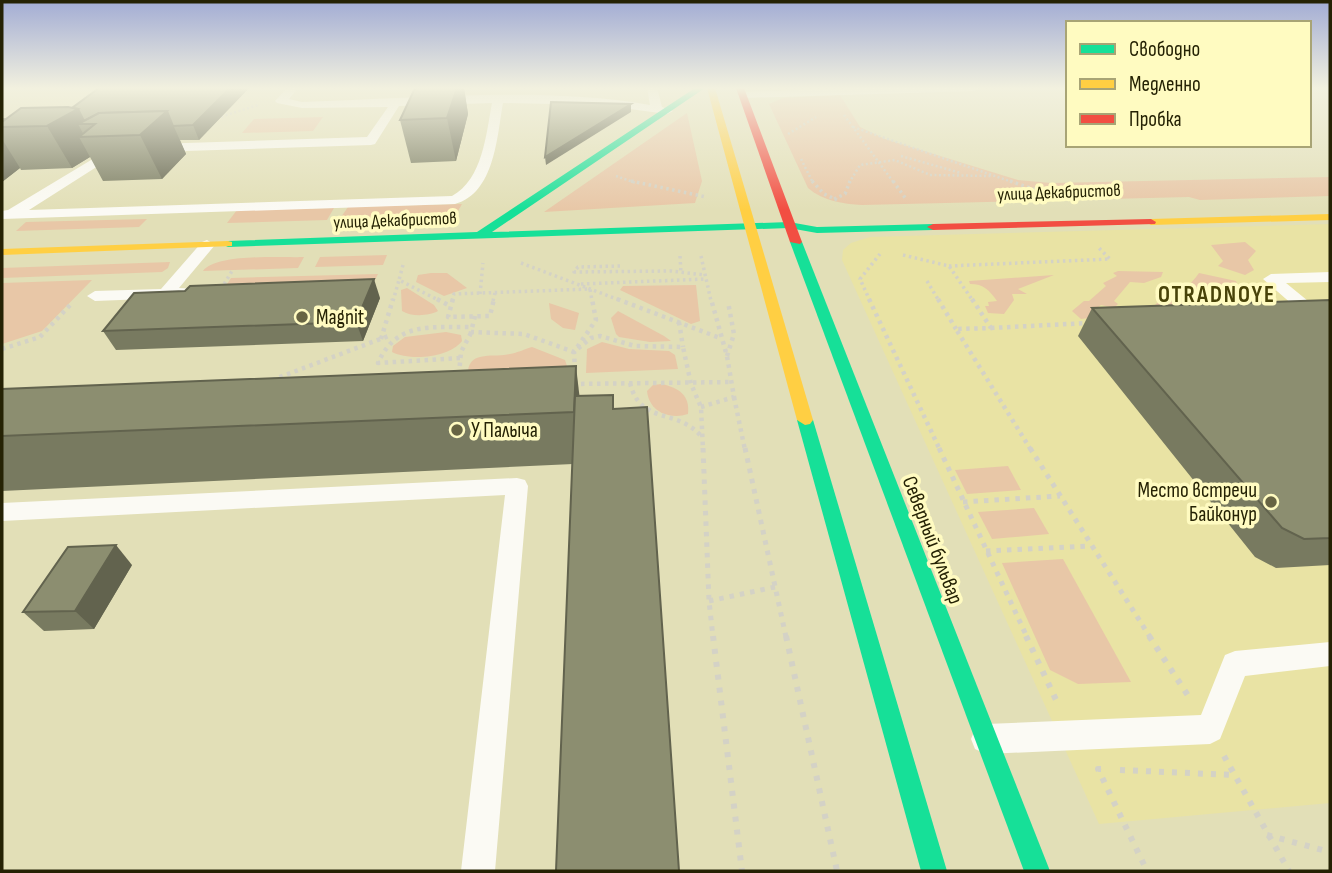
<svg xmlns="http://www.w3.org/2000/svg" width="1332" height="873" font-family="'Sofia Sans Condensed',sans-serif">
  <rect width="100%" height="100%" fill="#e2dfb7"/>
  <!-- built -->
  <path fill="#e9e3a4" d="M 1330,224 L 1330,803 L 1099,824 L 842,260 L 843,250 L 851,243 L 870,237 Z"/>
  <!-- green -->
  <g fill="#e8c7a7">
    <path d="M 840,95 L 860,127 L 885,139 L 1018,180 L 1051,183 L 1330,177 L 1330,196 L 1200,200 L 1189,197 L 862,205 C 843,204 823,201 808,188 L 769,104 L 783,98 Z"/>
    <path d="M 687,113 L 702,181 L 695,203 L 544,212 Z"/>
    <path d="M 323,117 L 313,131 L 242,133 L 254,119 Z"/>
    <path d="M 462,204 L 458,211 L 443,217 L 339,220 L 348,207 Z"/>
    <path d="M 334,208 L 327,220 L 227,223 L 237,210 Z"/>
    <path d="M 147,219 L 139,227 L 16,231 L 26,222 Z"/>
    <path d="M 1245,242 L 1256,251 L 1248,260 L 1254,270 L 1245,275 L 1218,266 L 1223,261 L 1211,245 Z"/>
    <path d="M 387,255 L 383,265 L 315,267 L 320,257 Z"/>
    <path d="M 304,257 L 298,268 L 203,271 C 217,253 281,258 304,257 Z"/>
    <path d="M 170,262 L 168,268 L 162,272 L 2,278 L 2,268 Z"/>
    <path d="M 1118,271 L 1163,272 L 1161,277 L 1144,283 L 1130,282 L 1114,301 L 1118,304 L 1114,308 L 1101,305 L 1093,311 L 1096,317 L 1081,319 L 1072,311 L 1084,301 L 1089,301 L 1106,286 L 1103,283 L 1117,276 L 1113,273 Z"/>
    <path d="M 431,273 L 447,273 L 467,288 L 444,296 L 416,282 L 418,275 Z"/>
    <path d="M 1199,273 L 1236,281 L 1242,294 L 1232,301 L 1233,307 L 1155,310 L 1154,306 L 1158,302 L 1155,294 C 1175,298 1188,289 1199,273 Z"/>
    <path d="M 378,274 L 375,280 L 227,284 L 231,278 Z"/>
    <path d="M 1054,275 L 1018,289 L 1027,294 L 1012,294 L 1014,300 L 1004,314 L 988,313 L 985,306 L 989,306 L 988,302 L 997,301 C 989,290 984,284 970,284 L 969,281 Z"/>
    <path d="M 92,280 L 42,331 L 2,344 L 2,283 Z"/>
    <path d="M 696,285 L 700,321 L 691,324 L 620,290 L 623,286 Z"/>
    <path d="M 407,288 L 434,305 L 438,311 C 429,316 411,317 402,311 L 401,290 Z"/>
    <path d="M 549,303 L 579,313 L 575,330 L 563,328 L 551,319 Z"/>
    <path d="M 618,311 L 664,336 L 671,341 L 650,342 L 619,337 L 616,334 L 611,318 Z"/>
    <path d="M 446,332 L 461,335 L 462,341 C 449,358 410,361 392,352 L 393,346 L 405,337 Z"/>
    <path d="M 602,342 L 629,349 L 669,351 L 675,355 L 678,369 L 586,373 L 587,349 Z"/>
    <path d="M 532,347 L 565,360 L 568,369 L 468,371 C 470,350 495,358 510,354 C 517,353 525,349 532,347 Z"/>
    <path d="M 662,384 C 679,388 690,395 688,414 C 670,420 649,412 647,391 L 653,385 Z"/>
    <path d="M 1008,466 L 1021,490 L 967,494 L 955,470 Z"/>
    <path d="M 1034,508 L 1049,534 L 992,539 L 978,512 Z"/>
    <path d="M 1063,559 L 1131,682 L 1078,684 L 1050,670 L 1002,563 Z"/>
  </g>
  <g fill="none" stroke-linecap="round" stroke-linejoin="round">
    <!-- path-far4 -->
    <g stroke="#d4d2c6" stroke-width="2.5" stroke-dasharray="2 2.5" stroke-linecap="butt">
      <path d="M 844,115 L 894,183"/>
      <path d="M 217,118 L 258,105"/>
      <path d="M 853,127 L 1015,183"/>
      <path d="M 788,134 L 816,117"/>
      <path d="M 901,156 L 961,173"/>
      <path d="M 801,159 L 813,183"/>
      <path d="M 616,176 L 636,183"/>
      <path d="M 849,183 L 860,165 L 895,160 L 930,175 L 991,176"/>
    </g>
    <!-- path-far3 -->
    <g stroke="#d4d2c6" stroke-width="3.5" stroke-dasharray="2.5 3.5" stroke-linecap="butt">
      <path d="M 631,181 L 706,197"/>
      <path d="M 812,181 L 824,194 L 837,200"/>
      <path d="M 893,181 L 906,199"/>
      <path d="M 1010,181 L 1050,195"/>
      <path d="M 834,199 L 845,194 L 850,181"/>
      <path d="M 903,255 L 949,266 L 973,301"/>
      <path d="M 680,256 L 681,273"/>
      <path d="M 701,256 L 711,301"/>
      <path d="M 521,263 L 622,301"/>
      <path d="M 403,265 L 399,280 L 440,301"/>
      <path d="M 620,266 L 578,267 L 574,272 L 671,271 L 705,275"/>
      <path d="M 949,266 L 1110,259 L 1099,248"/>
      <path d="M 927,281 L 939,301"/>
      <path d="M 581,284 L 706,279"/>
      <path d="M 221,289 L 232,271"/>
      <path d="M 480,294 L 483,263"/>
      <path d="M 393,301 L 399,280"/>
      <path d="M 452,301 L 454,294 L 590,289 L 592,301"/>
      <path d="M 493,301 L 495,293"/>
      <path d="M 870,301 L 860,279 L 880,254"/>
    </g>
    <!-- path-far2 -->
    <g stroke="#d4d2c6" stroke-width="4.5" stroke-dasharray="3.5 4.5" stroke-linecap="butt">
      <path d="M 437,299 L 450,306"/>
      <path d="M 453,299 L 448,317 L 490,316 L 494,299"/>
      <path d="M 617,299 L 720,338"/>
      <path d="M 869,299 L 940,450"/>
      <path d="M 938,299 L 956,329"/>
      <path d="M 972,299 L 991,328 L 956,329 L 1031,450"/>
      <path d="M 475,316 L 471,332 L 524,334 L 574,352 L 591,338 L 600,336 L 635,346 L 683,347 L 691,384 L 701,407 L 703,450"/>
      <path d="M 679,322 L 683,347"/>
      <path d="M 991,328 L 1088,323"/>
      <path d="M 381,339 L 393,299"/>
      <path d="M 2,349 L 40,337 L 72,303"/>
      <path d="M 727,356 L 734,334 L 728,302"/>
      <path d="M 460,358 L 378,363 C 397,320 433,328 473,327"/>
      <path d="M 575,370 L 574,352 L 596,320 L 592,299"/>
      <path d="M 459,374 L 461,352 L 471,333"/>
      <path d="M 272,380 L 391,335"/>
      <path d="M 630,383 C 640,425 677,408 701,436"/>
      <path d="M 573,384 L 731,382"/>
      <path d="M 734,397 L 745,450"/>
      <path d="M 701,407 L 734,397 L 727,356 L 711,299"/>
    </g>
    <!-- path-far1 -->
    <g stroke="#d4d2c6" stroke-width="5" stroke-dasharray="4.5 6" stroke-linecap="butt">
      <path d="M 703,448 L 709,601 L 713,637"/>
      <path d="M 745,448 L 786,637"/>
      <path d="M 939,448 L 1027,637"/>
      <path d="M 1030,448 L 1150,637"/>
      <path d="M 963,502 L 1060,496"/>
      <path d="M 986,551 L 1090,546"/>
      <path d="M 709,601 L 775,587"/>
    </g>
    <!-- path -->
    <g stroke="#d4d2c6" stroke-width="6" stroke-dasharray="5 8" stroke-linecap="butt">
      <path d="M 713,636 L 742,871"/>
      <path d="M 786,636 L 837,871"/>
      <path d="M 1026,636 L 1057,702"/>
      <path d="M 1149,636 L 1189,697"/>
      <path d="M 1224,756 L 1289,871"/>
      <path d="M 1101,769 L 1098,769 L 1147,871"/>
      <path d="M 1120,770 L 1234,775"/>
      <path d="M 1267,835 L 1330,852"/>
    </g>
    <!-- lane -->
    <g fill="#fbfaf4" fill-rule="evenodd">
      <path d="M 287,88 L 298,88 L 289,99 L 302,102 C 413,99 541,86 650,105 L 647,88 L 657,88 L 662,107 L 673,111 L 667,114 L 600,105 L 503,103 C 497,136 495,193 455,204 L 2,219 L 2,211 L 8,210 L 116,145 L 122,149 L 120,152 L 29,210 L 452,196 C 483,179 486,134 492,103 L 399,106 L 375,144 L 371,145 L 154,152 L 148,148 L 154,144 L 367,137 L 388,107 L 302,108 L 277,103 L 275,101 Z"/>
      <path d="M 862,88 L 979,88 L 974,91 L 743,98 L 738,95 L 743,92 Z"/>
      <path d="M 207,240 L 215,245 L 179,288 L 197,289 L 199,293 L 197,297 L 95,301 L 87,296 L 95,291 L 161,289 L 202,242 Z"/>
      <path d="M 1330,272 L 1330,282 L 1286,283 L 1330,319 L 1330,333 L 1324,332 L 1263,279 L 1271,274 Z"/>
      <path d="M 517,478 L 525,480 L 528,486 L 495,871 L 461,871 L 505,495 L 2,521 L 2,503 Z"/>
      <path d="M 1330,642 L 1330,666 L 1245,676 L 1220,739 L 1210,744 L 986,754 L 975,749 L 971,739 L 975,729 L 986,724 L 1201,715 L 1225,655 L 1235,651 Z"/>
    </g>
    <!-- fast -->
    <g fill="#16e098" fill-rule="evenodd">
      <path d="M 695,88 L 705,88 L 492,232 L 789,222 L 817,227 L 933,224 L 939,227 L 933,230 L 817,233 L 789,228 L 228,247 L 222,244 L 228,241 L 477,232 Z"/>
      <path d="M 796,239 L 802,242 L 1050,871 L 1024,871 L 790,242 Z"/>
      <path d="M 805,415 L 813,420 L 947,871 L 921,871 L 797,420 Z"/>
    </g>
    <!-- slow -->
    <g fill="#ffcf43" fill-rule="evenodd">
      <path d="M 707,88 L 715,88 L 813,420 L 810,424 L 805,425 L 797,420 Z"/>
      <path d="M 1330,214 L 1330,220 L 1151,225 L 1146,222 L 1151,219 Z"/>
      <path d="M 228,241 L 232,242 L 232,246 L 2,255 L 2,249 Z"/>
    </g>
    <!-- jam -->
    <g fill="#f24e42" fill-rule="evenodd">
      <path d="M 736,88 L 744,88 L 802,242 L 800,244 L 790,242 Z"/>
      <path d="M 1151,219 L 1156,222 L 1155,224 L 933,230 L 927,227 L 933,224 Z"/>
    </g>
  </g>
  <!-- wall -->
  <g fill="#787a60">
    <path d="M 249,88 L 199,140 L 180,140 L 186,154 L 162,179 L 103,181 L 90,157 L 72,168 L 21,170 L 20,168 L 2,182 L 2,118 L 6,118 L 72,108 Z"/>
    <path d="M 415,88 L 464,88 L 468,114 L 456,161 L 411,163 L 400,120 Z"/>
    <path d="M 380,298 L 363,341 L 116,350 L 103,331 Z"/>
    <path d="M 1330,298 L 1330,565 L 1276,568 L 1255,557 L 1078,336 L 1092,308 L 1329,300 Z"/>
    <path d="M 576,366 L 573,464 L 2,491 L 2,389 Z"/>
    <path d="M 132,565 L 94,629 L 44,631 L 23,612 Z"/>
  </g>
  <!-- shaded-wall -->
  <g fill="#62634e">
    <path d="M 230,88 L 249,88 L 199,140 L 193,125 Z"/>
    <path d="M 457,88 L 464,88 L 468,114 L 456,161 L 447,118 Z"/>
    <path d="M 631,104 L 631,112 L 546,165 L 545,157 Z"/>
    <path d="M 78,109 L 86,124 L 78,124 L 85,137 L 79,137 L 90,157 L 72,168 L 47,126 Z"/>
    <path d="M 167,111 L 186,154 L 162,179 L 140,135 Z"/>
    <path d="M 2,139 L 20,168 L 2,182 Z"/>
    <path d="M 374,279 L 380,298 L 363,341 L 356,322 Z"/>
    <path d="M 576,366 L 582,418 L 574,412 Z"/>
    <path d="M 116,545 L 132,565 L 94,629 L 75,611 Z"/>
  </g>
  <!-- building -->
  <g fill="#8c8e70" stroke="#62634e" stroke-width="2">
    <path d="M 99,88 L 230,88 L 193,125 L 173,126 L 167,111 L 99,113 L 84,121 L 78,109 L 72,108 Z"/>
    <path d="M 415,88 L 457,88 L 447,118 L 400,120 Z"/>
    <path d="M 551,102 L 631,104 L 545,157 Z"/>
    <path d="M 68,107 L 78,109 L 47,126 L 2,127 L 2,122 L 21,108 Z"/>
    <path d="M 167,111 L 140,135 L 79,137 L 95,124 L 78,124 L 99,113 Z"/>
    <path d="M 374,279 L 356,322 L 103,331 L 134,293 L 185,291 L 190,286 Z"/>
    <path d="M 1330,300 L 1330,538 L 1304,539 L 1282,528 L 1092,308 Z"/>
    <path d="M 576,366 L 574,412 L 2,436 L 2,389 Z"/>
    <path d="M 613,395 L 613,409 L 647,407 L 679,871 L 556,871 L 575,396 Z"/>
    <path d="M 116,545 L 75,611 L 23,612 L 68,547 Z"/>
  </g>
  <!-- sky -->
  <linearGradient id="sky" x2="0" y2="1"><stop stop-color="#a2acd4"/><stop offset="0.42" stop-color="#f2f1df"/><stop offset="1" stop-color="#f2f1df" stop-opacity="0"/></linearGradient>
  <rect width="1332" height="210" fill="url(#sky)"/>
  <!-- markers -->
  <g fill="#676443" stroke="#fffbc1" stroke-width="2.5">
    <circle cx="302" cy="317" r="7"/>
    <circle cx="457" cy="430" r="7"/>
    <circle cx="1271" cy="502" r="7"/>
  </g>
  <g text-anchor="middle" stroke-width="7" stroke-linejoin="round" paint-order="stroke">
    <!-- far-street labels -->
    <g font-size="18" fill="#252204" stroke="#fffbc1">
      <text transform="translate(1059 192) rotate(-2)" y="6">улица Декабристов</text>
      <text transform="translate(395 220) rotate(-2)" y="6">улица Декабристов</text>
    </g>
    <!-- poi labels -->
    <g font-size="21" fill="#252204" stroke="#fffbc1" text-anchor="start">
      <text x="316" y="324">Magnit</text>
      <text x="471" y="437">У Палыча</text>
      <text x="1257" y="497" text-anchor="end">Место встречи<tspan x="1257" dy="24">Байконур</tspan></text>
    </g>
    <!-- street labels -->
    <g font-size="21" fill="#252204" stroke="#fffbc1">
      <text transform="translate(933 540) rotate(69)" y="7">Северный бульвар</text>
    </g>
    <!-- far-district labels -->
    <g font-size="23" font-weight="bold" letter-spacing="2" fill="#484309" stroke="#fffbc1">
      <text x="1217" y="302">OTRADNOYE</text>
    </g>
  </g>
  <!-- border -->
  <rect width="1332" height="873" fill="none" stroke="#252204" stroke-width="7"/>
  <!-- legend -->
  <rect x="1066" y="21" width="245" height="126" fill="#fffbc1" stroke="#a8a475" stroke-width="2"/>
  <rect x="1080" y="44" width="35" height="10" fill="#16e098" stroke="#a8a475" stroke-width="2"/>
  <text x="1129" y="56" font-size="21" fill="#252204">Свободно</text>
  <rect x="1080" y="79" width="35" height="10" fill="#ffcf43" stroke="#a8a475" stroke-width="2"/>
  <text x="1129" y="91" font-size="21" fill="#252204">Медленно</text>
  <rect x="1080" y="114" width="35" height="10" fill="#f24e42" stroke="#a8a475" stroke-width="2"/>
  <text x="1129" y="126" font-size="21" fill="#252204">Пробка</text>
</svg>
